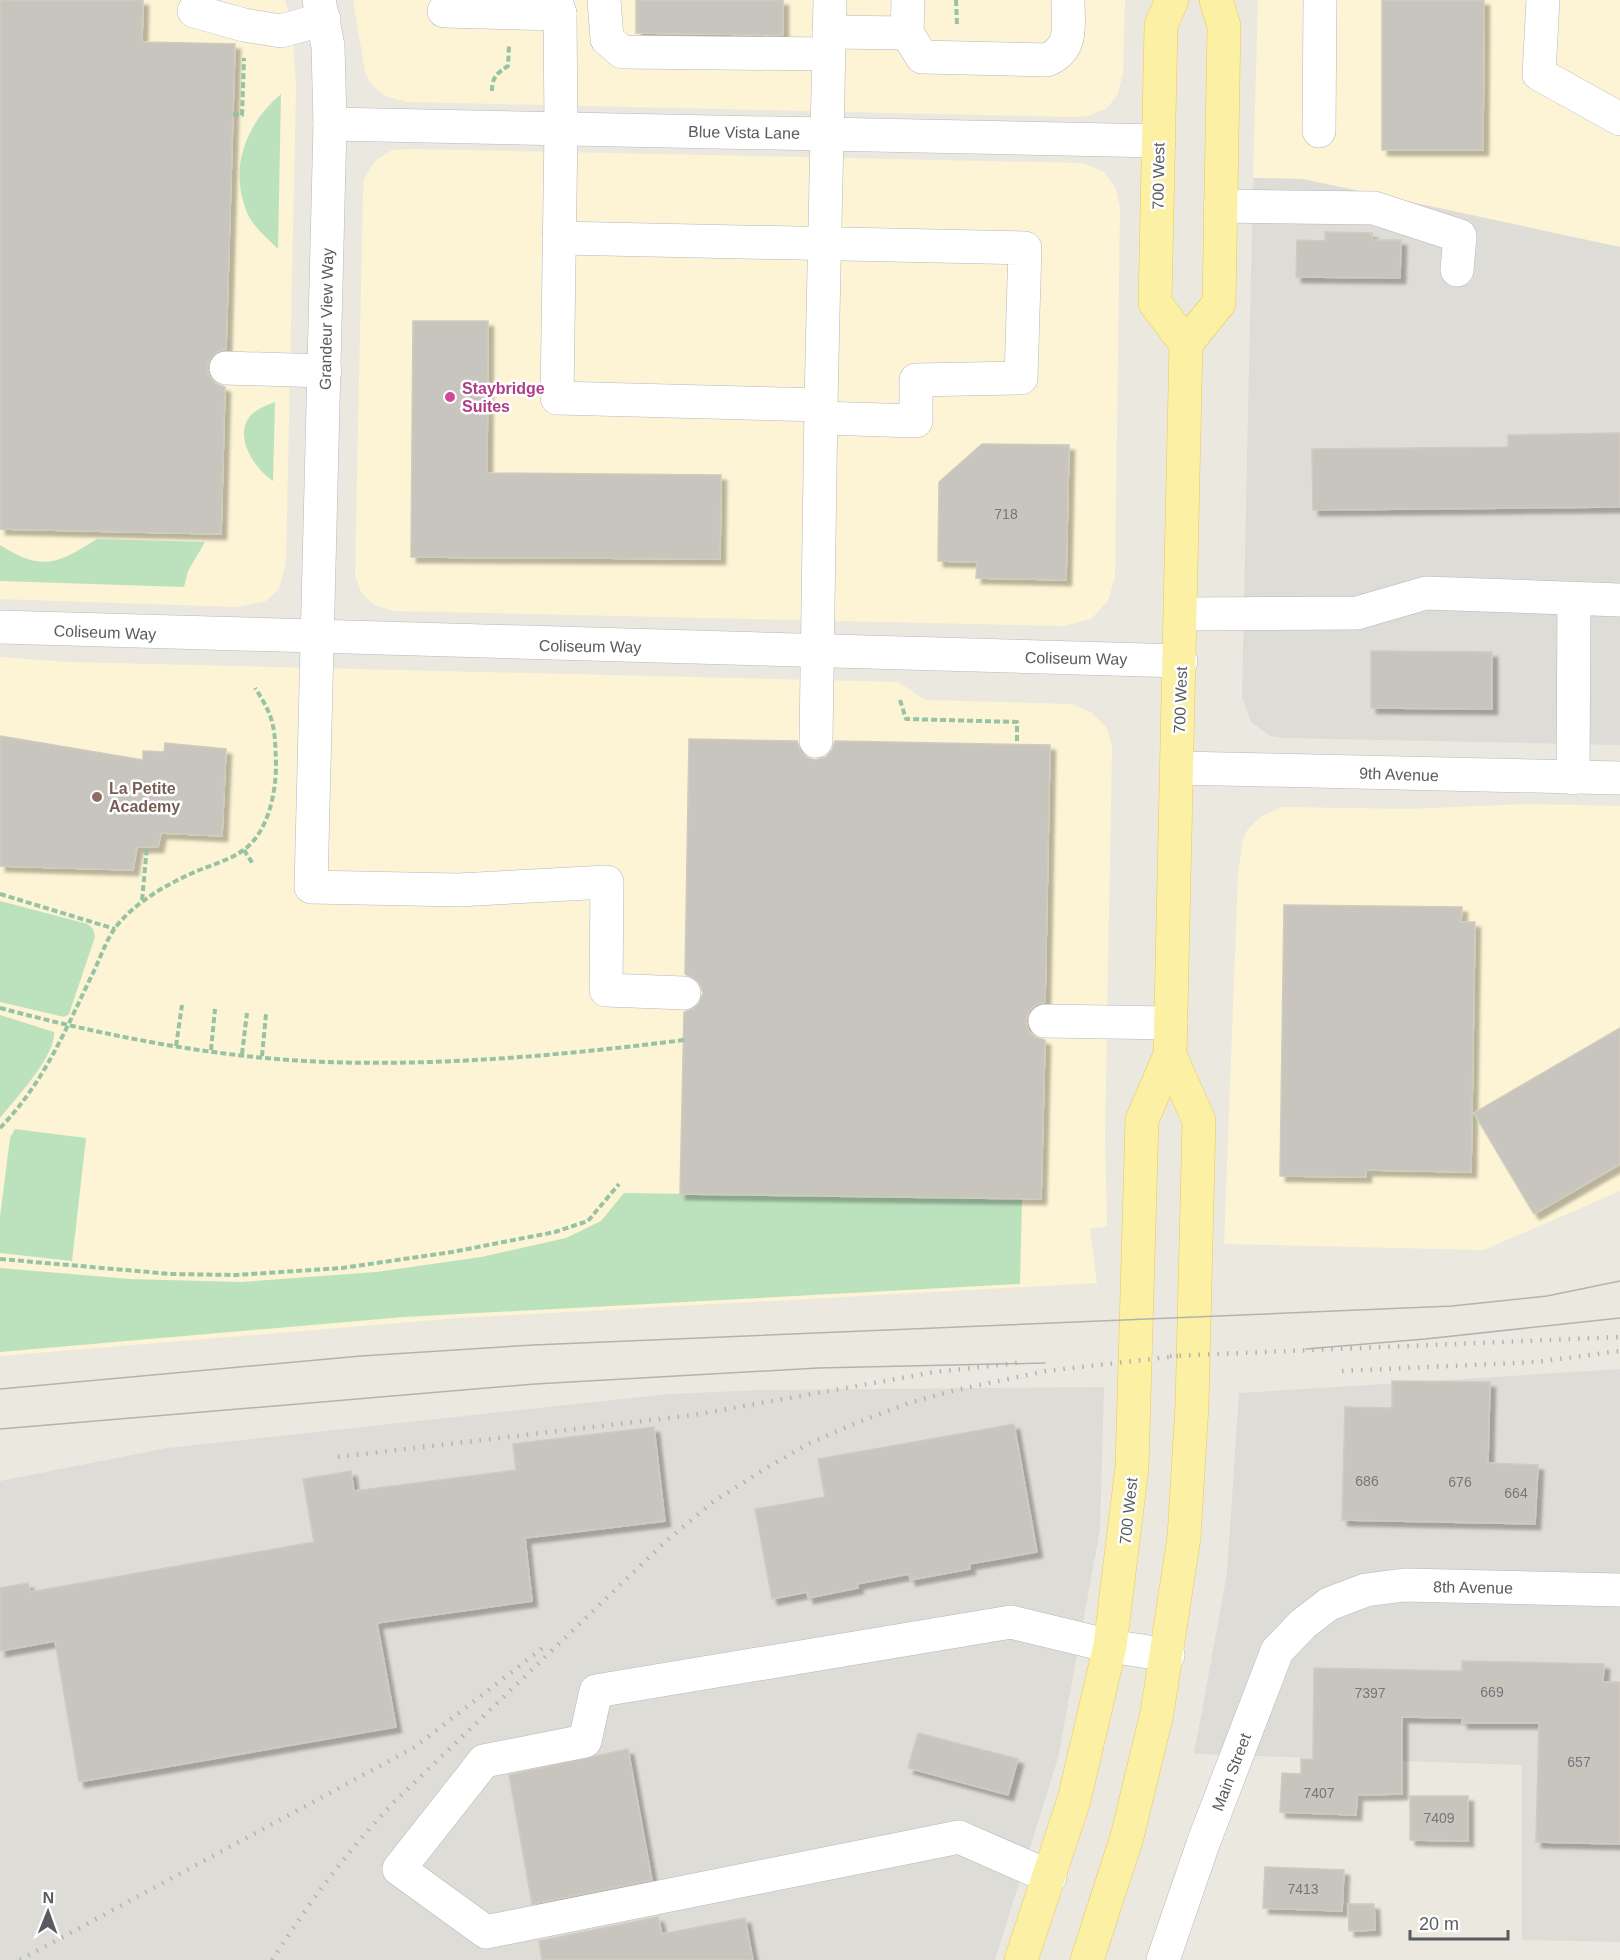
<svg xmlns="http://www.w3.org/2000/svg" width="1620" height="1960" font-family="Arial,sans-serif">
  <defs>
    <filter id="shadow"><feDropShadow dx="5.5" dy="5.5" stdDeviation="1.5" flood-color="#0004"/></filter>
  </defs>
  <rect width="100%" height="100%" fill="#ebe9df"/>
  <!-- commercial -->
  <g fill="#fcf4d4">
    <path d="M 0,0 L 285,0 L 292,26 L 296,87 L 286,563 L 279,589 L 266,601 L 238,607 L 0,599 Z"/>
    <path d="M 353,0 L 1125,0 L 1123,73 L 1118,94 L 1107,108 L 1088,116 L 1074,117 L 407,102 L 385,96 L 370,83 L 365,72 Z"/>
    <path d="M 1258,0 L 1620,0 L 1620,247 L 1303,179 L 1253,178 Z"/>
    <path d="M 410,149 L 1083,163 L 1104,172 L 1116,189 L 1120,208 L 1115,577 L 1108,601 L 1091,619 L 1064,626 L 394,611 L 374,605 L 361,592 L 355,574 L 363,191 L 364,179 L 375,161 L 392,150 Z"/>
    <path d="M 0,657 L 67,662 L 898,682 L 925,700 L 1072,704 L 1091,712 L 1107,728 L 1112,747 L 1105,1137 L 1107,1226 L 1090,1229 L 1097,1283 L 459,1318 L 0,1356 Z"/>
    <path d="M 1526,804 L 1620,806 L 1620,1191 L 1484,1250 L 1224,1244 L 1238,875 L 1243,839 L 1248,829 L 1263,815 L 1283,807 L 1410,809 Z"/>
  </g>
  <!-- industrial -->
  <g fill="#dedcd7">
    <path d="M 1253,178 L 1303,179 L 1620,247 L 1620,745 L 1284,738 L 1270,736 L 1251,722 L 1242,697 Z"/>
    <path d="M 1620,1369 L 1620,1942 L 1522,1940 L 1522,1765 L 1194,1754 L 1227,1573 L 1239,1393 Z"/>
    <path d="M 1104,1387 L 1100,1530 L 1058,1758 L 995,1960 L 0,1960 L 0,1481 L 167,1448 L 669,1394 L 761,1390 Z"/>
  </g>
  <!-- green -->
  <g fill="#bce2bd">
    <path d="M 281,94 L 278,249 C 267,238 251,225 246,210 C 229,165 247,123 281,94 Z"/>
    <path d="M 275,402 L 273,481 C 255,469 233,437 250,416 C 256,409 267,405 275,402 Z"/>
    <path d="M 97,539 L 205,542 L 188,571 L 184,587 L 0,581 L 0,545 C 42,572 57,564 97,539 Z"/>
    <path d="M 0,901 L 88,924 L 93,929 L 95,937 L 69,1014 L 64,1017 L 0,1002 Z"/>
    <path d="M 0,1015 L 54,1032 C 56,1056 15,1099 0,1118 Z"/>
    <path d="M 15,1129 L 86,1138 L 72,1261 L 0,1253 L 0,1217 L 10,1138 Z"/>
    <path d="M 624,1193 L 1022,1199 L 1020,1284 L 404,1317 L 0,1352 L 0,1268 L 130,1279 L 241,1282 L 376,1272 L 481,1257 L 566,1238 L 601,1221 Z"/>
  </g>
  <!-- building -->
  <g fill="#c8c5bf" stroke="#cfcbbe" stroke-width="1.5" filter="url(#shadow)">
    <path d="M 0,0 L 143,0 L 142,42 L 235,44 L 226,349 L 218,351 L 210,358 L 207,368 L 209,376 L 216,384 L 225,387 L 221,534 L 0,529 Z"/>
    <path d="M 636,0 L 783,0 L 783,35 L 636,33 Z"/>
    <path d="M 1382,0 L 1484,0 L 1483,150 L 1382,150 Z"/>
    <path d="M 1325,232 L 1372,233 L 1372,240 L 1401,240 L 1400,278 L 1296,277 L 1297,240 L 1325,241 Z"/>
    <path d="M 413,321 L 488,321 L 487,473 L 721,475 L 720,559 L 411,557 Z"/>
    <path d="M 1620,433 L 1620,507 L 1313,510 L 1312,449 L 1508,447 L 1508,435 Z"/>
    <path d="M 982,444 L 1069,445 L 1066,580 L 976,578 L 977,562 L 938,561 L 939,482 Z"/>
    <path d="M 1371,651 L 1492,652 L 1492,709 L 1371,708 Z"/>
    <path d="M 0,736 L 143,760 L 143,751 L 164,752 L 165,743 L 226,749 L 222,836 L 161,833 L 158,847 L 137,847 L 133,870 L 0,866 Z"/>
    <path d="M 689,739 L 797,741 L 800,751 L 806,757 L 815,760 L 826,757 L 832,750 L 835,741 L 1050,745 L 1045,1002 L 1036,1004 L 1029,1011 L 1026,1021 L 1028,1030 L 1035,1037 L 1045,1040 L 1041,1199 L 680,1194 L 684,1012 L 693,1009 L 699,1003 L 703,993 L 700,984 L 694,978 L 685,974 Z"/>
    <path d="M 1284,905 L 1462,907 L 1461,922 L 1475,922 L 1471,1172 L 1366,1170 L 1366,1177 L 1280,1176 Z"/>
    <path d="M 1620,1028 L 1620,1164 L 1534,1214 L 1474,1113 Z"/>
    <path d="M 1392,1381 L 1490,1382 L 1488,1463 L 1538,1465 L 1535,1524 L 1342,1520 L 1345,1407 L 1392,1408 Z"/>
    <path d="M 1014,1424 L 1037,1552 L 969,1564 L 970,1569 L 910,1580 L 909,1574 L 857,1584 L 858,1588 L 808,1598 L 807,1592 L 772,1599 L 755,1509 L 825,1497 L 818,1459 Z"/>
    <path d="M 654,1427 L 665,1521 L 525,1538 L 532,1601 L 377,1623 L 396,1727 L 79,1782 L 55,1641 L 0,1651 L 0,1588 L 28,1583 L 30,1592 L 314,1542 L 303,1479 L 351,1471 L 354,1491 L 516,1470 L 513,1444 Z"/>
    <path d="M 1462,1661 L 1604,1664 L 1603,1682 L 1620,1682 L 1620,1844 L 1536,1842 L 1539,1723 L 1462,1723 L 1462,1718 L 1402,1717 L 1402,1794 L 1357,1795 L 1356,1815 L 1280,1812 L 1282,1773 L 1301,1774 L 1301,1759 L 1313,1759 L 1314,1668 L 1462,1671 Z"/>
    <path d="M 918,1733 L 1018,1759 L 1008,1795 L 908,1768 Z"/>
    <path d="M 628,1749 L 652,1880 L 532,1904 L 509,1775 Z"/>
    <path d="M 1410,1796 L 1468,1796 L 1468,1841 L 1410,1840 Z"/>
    <path d="M 1265,1867 L 1344,1870 L 1342,1911 L 1263,1908 Z"/>
    <path d="M 1348,1904 L 1374,1904 L 1375,1930 L 1349,1931 Z"/>
    <path d="M 658,1917 L 662,1934 L 745,1918 L 753,1960 L 542,1960 L 539,1941 Z"/>
  </g>
  <g fill="none" stroke-linecap="round" stroke-linejoin="round">
    <!-- minor casing -->
    <g stroke="#b5b7bc" stroke-width="34">
      <g id="minor">
        <path d="M 319,0 L 328,46 L 330,124 L 311,887 L 458,890 L 607,882 L 606,990 L 684,993"/>
        <path d="M 556,0 L 560,14 L 561,129 L 557,398 L 821,405 L 816,741"/>
        <path d="M 604,0 L 607,39 L 622,52 L 828,54"/>
        <path d="M 1543,0 L 1539,74 L 1620,119"/>
        <path d="M 194,11 L 244,25 L 281,31 L 324,19"/>
        <path d="M 444,11 L 560,14"/>
        <path d="M 829,32 L 907,33 L 908,0"/>
        <path d="M 907,33 L 922,57 L 1047,60 C 1074,48 1068,26 1068,0"/>
        <path d="M 330,124 L 1159,141"/>
        <path d="M 1319,131 L 1320,0"/>
        <path d="M 1220,206 L 1374,208 L 1460,236 L 1457,270"/>
        <path d="M 559,238 L 1025,248 L 1021,378 L 916,380 L 916,421 L 821,418"/>
        <path d="M 226,368 L 325,371"/>
        <path d="M 821,405 L 830,0"/>
        <path d="M 1181,614 L 1357,613 L 1426,593 L 1620,600"/>
        <path d="M 0,627 L 1181,661"/>
        <path d="M 1178,768 L 1620,778"/>
        <path d="M 1573,778 L 1574,599"/>
        <path d="M 1045,1021 L 1171,1023"/>
        <path d="M 1050,1877 L 959,1837 L 486,1932 L 399,1869 L 484,1761 L 585,1741 L 596,1691 L 1011,1622 L 1110,1646 L 1168,1655"/>
        <path d="M 1163,1960 L 1204,1841 L 1277,1651 L 1303,1624 L 1329,1604 L 1366,1590 L 1404,1585 L 1620,1590"/>
      </g>
    </g>
    <!-- major casing -->
    <g stroke="#ebc758" stroke-width="34">
      <g id="major">
        <path d="M 1186,344 L 1219,303 L 1224,26 L 1216,0"/>
        <path d="M 1021,1960 L 1074,1800 L 1110,1646 L 1132,1467 L 1142,1120 L 1170,1055 L 1186,344 L 1155,303 L 1161,25 L 1172,0"/>
        <path d="M 1087,1960 L 1127,1837 L 1157,1713 L 1184,1537 L 1192,1405 L 1199,1121 L 1170,1055"/>
      </g>
    </g>
    <!-- path -->
    <g stroke="#96c3a4" stroke-width="4" stroke-dasharray="6 3" stroke-linecap="butt">
      <path d="M 956,0 L 957,25"/>
      <path d="M 492,91 C 492,77 497,73 508,66 L 509,46"/>
      <path d="M 233,114 L 242,115 L 244,58"/>
      <path d="M 900,700 L 906,719 L 1017,722 L 1017,744"/>
      <path d="M 244,850 L 253,864"/>
      <path d="M 0,894 L 115,929"/>
      <path d="M 142,900 L 147,847"/>
      <path d="M 0,1008 C 106,1036 216,1058 326,1062 C 446,1066 565,1055 684,1040"/>
      <path d="M 176,1046 L 182,1005"/>
      <path d="M 211,1050 L 215,1009"/>
      <path d="M 242,1054 L 247,1013"/>
      <path d="M 262,1056 L 266,1014"/>
      <path d="M 0,1128 C 43,1084 65,1031 91,977 C 99,962 105,942 115,928 C 135,902 167,884 197,871 C 212,865 229,860 242,851 C 268,834 276,793 276,765 C 275,729 275,718 255,688"/>
      <path d="M 0,1259 L 171,1274 L 236,1275 L 342,1268 L 452,1252 L 555,1232 L 588,1221 L 619,1184"/>
    </g>
    <!-- minor -->
    <use href="#minor" stroke="#fff" stroke-width="33"/>
    <!-- major -->
    <use href="#major" stroke="#fcf0a4" stroke-width="33"/>
    <!-- tram -->
    <g stroke="#b1b2b2" stroke-width="1.5">
      <path d="M 1306,1349 L 1425,1339 L 1620,1318"/>
      <path d="M 0,1389 L 361,1356 L 533,1345 L 1452,1306 L 1547,1296 L 1620,1281"/>
      <path d="M 0,1429 L 535,1384 L 818,1368 L 1045,1363"/>
    </g>
    <!-- rail -->
    <g stroke="#b1b2b2" stroke-width="4.5" stroke-dasharray="1.5 8" stroke-linecap="butt">
      <path d="M 1170,1356 L 1620,1337"/>
      <path d="M 1342,1371 L 1536,1362 L 1620,1351"/>
      <path d="M 338,1457 L 694,1415 L 935,1372 L 1017,1363"/>
      <path d="M 20,1960 L 415,1747 L 544,1647"/>
      <path d="M 272,1960 C 311,1900 345,1854 394,1802 L 665,1542 L 713,1502 L 763,1470 L 808,1444 L 856,1423 L 909,1403 L 956,1390 L 1046,1371 L 1178,1356"/>
    </g>
  </g>
  <!-- markers -->
  <circle fill="#d1479c" stroke="#fff" stroke-width="2" cx="450" cy="397" r="6"/>
  <circle fill="#8d6e63" stroke="#fff" stroke-width="2" cx="97" cy="797" r="6"/>
  <g text-anchor="middle" stroke-width="5" stroke-linejoin="round" paint-order="stroke">
    <!-- number labels -->
    <g font-size="14" fill="#747678">
      <text x="1006" y="519">718</text>
      <text x="1367" y="1486">686</text>
      <text x="1460" y="1487">676</text>
      <text x="1516" y="1498">664</text>
      <text x="1492" y="1697">669</text>
      <text x="1370" y="1698">7397</text>
      <text x="1579" y="1767">657</text>
      <text x="1319" y="1798">7407</text>
      <text x="1439" y="1823">7409</text>
      <text x="1303" y="1894">7413</text>
    </g>
    <!-- street labels -->
    <g font-size="16" fill="#585c60" stroke="#fff">
      <text transform="translate(744 132) rotate(1)" y="6">Blue Vista Lane</text>
      <text transform="translate(1158 176) rotate(-89)" y="6">700 West</text>
      <text transform="translate(326 319) rotate(-89)" y="6">Grandeur View Way</text>
      <text transform="translate(105 632) rotate(2)" y="6">Coliseum Way</text>
      <text transform="translate(590 646) rotate(1)" y="6">Coliseum Way</text>
      <text transform="translate(1076 658) rotate(1)" y="6">Coliseum Way</text>
      <text transform="translate(1180 700) rotate(-88)" y="6">700 West</text>
      <text transform="translate(1399 774) rotate(2)" y="6">9th Avenue</text>
      <text transform="translate(1128 1511) rotate(-84)" y="6">700 West</text>
      <text transform="translate(1473 1587) rotate(1)" y="6">8th Avenue</text>
      <text transform="translate(1231 1772) rotate(-69)" y="6">Main Street</text>
    </g>
    <!-- hotel labels -->
    <g font-size="16" font-weight="bold" fill="#b23c85" stroke="#fff" text-anchor="start">
      <text x="462" y="394">Staybridge<tspan x="462" dy="18">Suites</tspan></text>
    </g>
    <!-- education labels -->
    <g font-size="16" font-weight="bold" fill="#785e54" stroke="#fff" text-anchor="start">
      <text x="109" y="794">La Petite<tspan x="109" dy="18">Academy</tspan></text>
    </g>
  </g>
  <!-- north arrow -->
  <g transform="translate(48 1912) rotate(1)" stroke="#ffffff" stroke-width="4.5" paint-order="stroke">
  <path d="M0-4.5L10 22L0 15L-10 22Z" fill="#585c60"/>
  <text y="-9" font-size="16" font-weight="bold" text-anchor="middle" fill="#585c60">N</text>
  </g>
  <!-- scale -->
  <path d="M1410 1930v9h98v-9" fill="none" stroke="#585c60" stroke-width="3"/>
  <text x="1419" y="1930" font-size="18" fill="#585c60" stroke="#ffffff" stroke-width="4.5" paint-order="stroke">20 m</text>
</svg>
